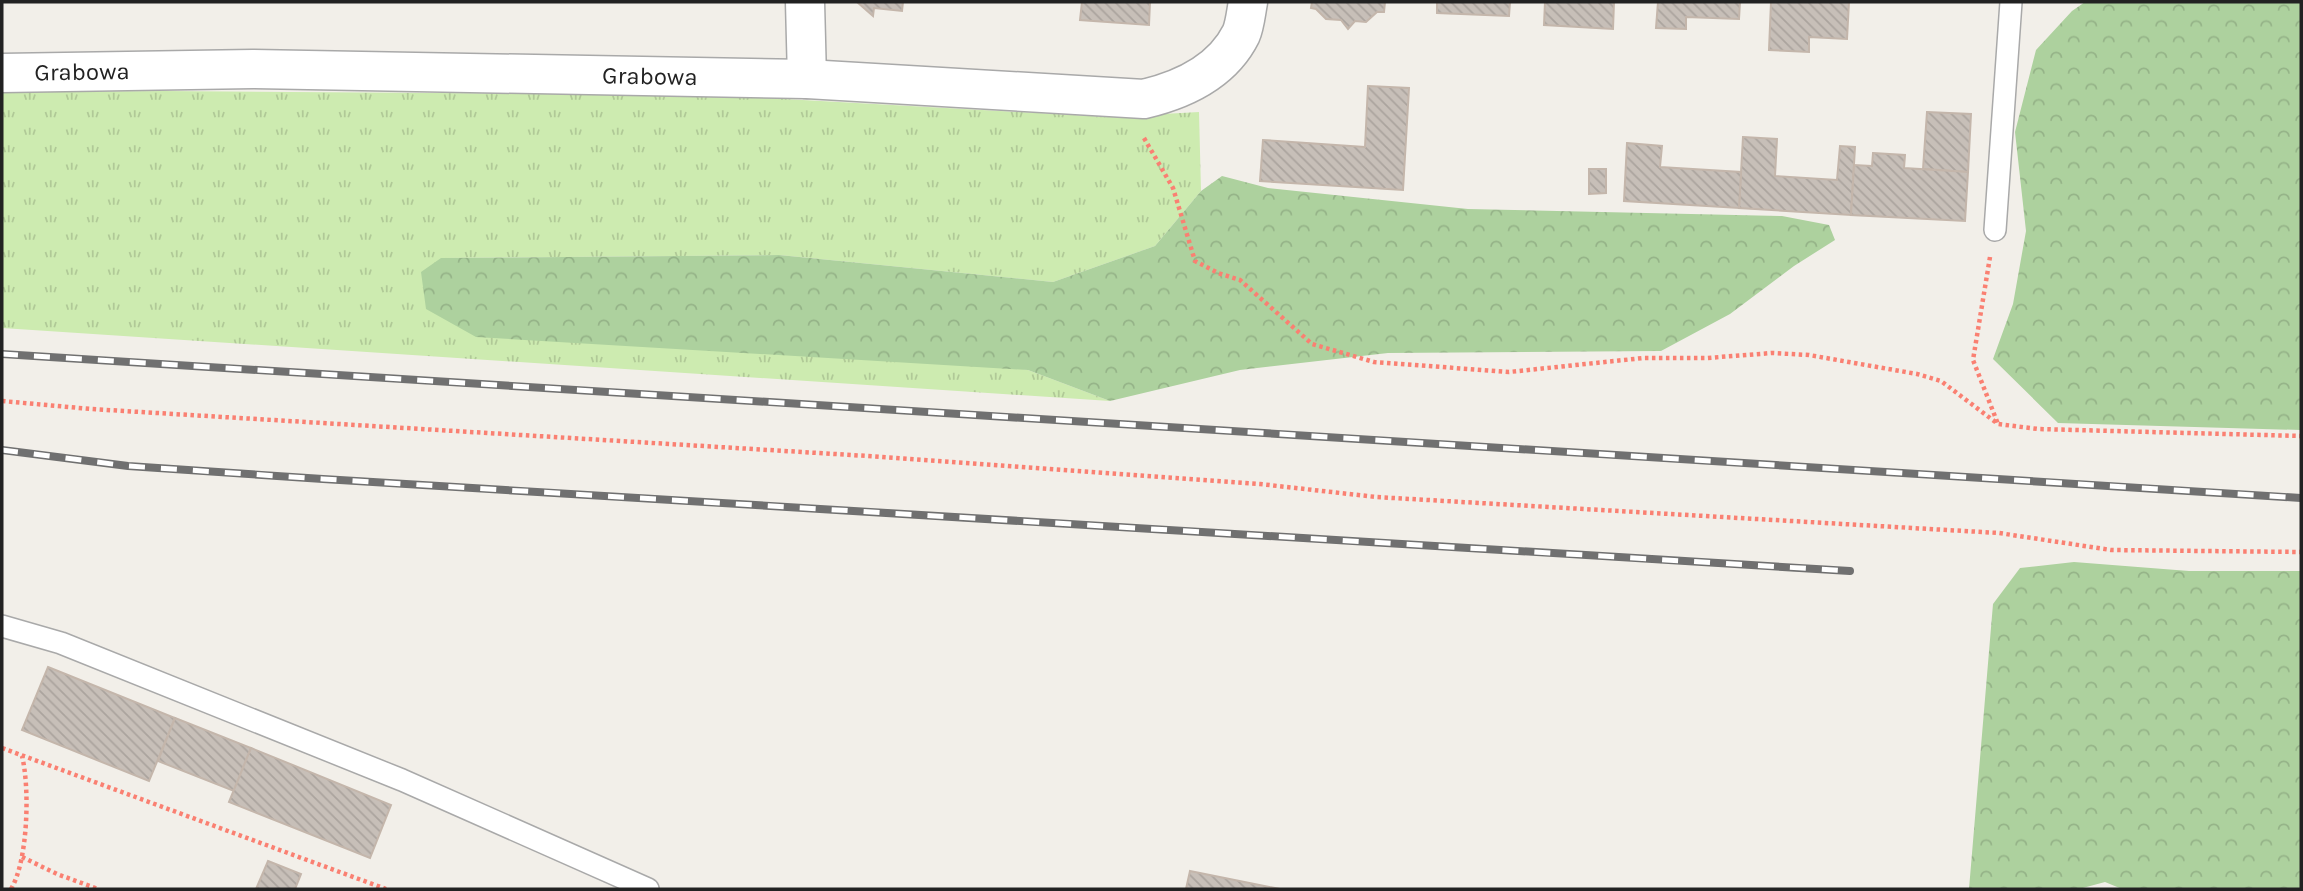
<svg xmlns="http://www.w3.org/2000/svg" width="2303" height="891" font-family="Karla,sans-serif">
  <defs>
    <pattern id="grass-tufts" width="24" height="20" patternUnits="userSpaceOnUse" patternTransform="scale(1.75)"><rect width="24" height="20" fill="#cdebb0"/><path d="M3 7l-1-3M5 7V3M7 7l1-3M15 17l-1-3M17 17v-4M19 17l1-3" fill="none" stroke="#b0c997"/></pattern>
    <pattern id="forest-crowns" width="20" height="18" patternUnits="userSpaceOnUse" patternTransform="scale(1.75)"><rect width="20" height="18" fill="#add19e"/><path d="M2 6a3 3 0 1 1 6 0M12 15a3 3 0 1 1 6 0" fill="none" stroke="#95b388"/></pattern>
    <pattern id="building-back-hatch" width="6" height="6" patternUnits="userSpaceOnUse" patternTransform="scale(1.75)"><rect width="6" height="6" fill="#c7bfb8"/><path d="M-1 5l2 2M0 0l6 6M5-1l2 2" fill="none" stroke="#aba49e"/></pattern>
  </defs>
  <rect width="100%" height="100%" fill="#f2efe9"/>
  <!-- grass -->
  <path fill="url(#grass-tufts)" d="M 164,91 L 714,95 L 1109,117 L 1199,112 L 1201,191 L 1155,246 L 1053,282 L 779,255 L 442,258 L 1028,370 L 1110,401 L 2,328 L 2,92 Z"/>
  <!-- forest -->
  <g fill="url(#forest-crowns)">
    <path d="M 2085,2 L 2301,2 L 2301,430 L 2058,423 L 1993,359 L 2013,304 L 2026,231 L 2015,132 L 2036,50 L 2072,11 Z"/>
    <path d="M 1222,176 L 1268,188 L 1468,209 L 1782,216 L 1829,225 L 1835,240 L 1794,266 L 1730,314 L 1661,351 L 1388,353 L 1240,370 L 1110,401 L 1028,370 L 476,337 L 426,309 L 421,272 L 441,258 L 779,255 L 1053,282 L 1155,246 L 1201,191 Z"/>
    <path d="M 2074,562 L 2189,571 L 2301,571 L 2301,889 L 2122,889 L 2105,882 L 2079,889 L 1969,889 L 1993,604 L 2020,568 Z"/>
  </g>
  <!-- building -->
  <g fill="url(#building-back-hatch)" stroke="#c4b6ab" stroke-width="2">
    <path d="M 857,2 L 903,2 L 902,11 L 874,8 L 873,16 Z"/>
    <path d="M 1082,2 L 1150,2 L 1149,25 L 1080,20 Z"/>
    <path d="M 1312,2 L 1385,2 L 1384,12 L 1377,12 L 1366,22 L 1355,21 L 1348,29 L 1341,20 L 1326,19 L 1316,9 L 1311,8 Z"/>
    <path d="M 1437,2 L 1510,2 L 1509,16 L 1437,13 Z"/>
    <path d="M 1545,2 L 1614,2 L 1613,29 L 1544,25 Z"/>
    <path d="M 1658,2 L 1740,2 L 1739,19 L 1686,17 L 1686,29 L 1656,28 Z"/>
    <path d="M 1771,2 L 1849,2 L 1847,39 L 1809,37 L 1809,52 L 1769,50 Z"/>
    <path d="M 1368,86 L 1409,88 L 1403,190 L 1260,181 L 1263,140 L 1365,147 Z"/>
    <path d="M 1927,112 L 1971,114 L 1968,172 L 1923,169 Z"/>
    <path d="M 1743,137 L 1777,139 L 1775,176 L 1837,180 L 1840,146 L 1855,147 L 1851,215 L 1739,208 Z"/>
    <path d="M 1627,143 L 1662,146 L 1660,167 L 1741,172 L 1739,208 L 1624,201 Z"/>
    <path d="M 1873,153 L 1905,155 L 1904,168 L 1968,172 L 1965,221 L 1851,215 L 1854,165 L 1872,166 Z"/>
    <path d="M 1589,169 L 1606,169 L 1606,193 L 1589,194 Z"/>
    <path d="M 48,667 L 175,718 L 149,781 L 22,730 Z"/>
    <path d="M 175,718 L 251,748 L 234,791 L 158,761 Z"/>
    <path d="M 251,748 L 391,805 L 370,858 L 229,802 Z"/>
    <path d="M 268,861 L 301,874 L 295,889 L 256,889 Z"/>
    <path d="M 1190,871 L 1280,889 L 1186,889 Z"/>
  </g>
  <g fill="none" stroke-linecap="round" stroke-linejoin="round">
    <!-- service casing -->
    <g stroke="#a9a9a9" stroke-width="24">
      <g id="service">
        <path d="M 1995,230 L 2011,2"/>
        <path d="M 2,626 L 61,643 L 402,780 L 648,889"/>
      </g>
    </g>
    <!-- minor casing -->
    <g stroke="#a9a9a9" stroke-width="41">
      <g id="minor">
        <path d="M 805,2 L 807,79"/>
        <path id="s1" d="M 2,73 L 253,69 L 807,79 L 1144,99 C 1182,90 1222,72 1241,34 C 1245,25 1246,12 1248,2"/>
      </g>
    </g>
    <!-- path -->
    <g stroke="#fa8072" stroke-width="4.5" stroke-dasharray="3.5 3.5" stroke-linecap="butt">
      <path d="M 1144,138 L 1173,188 L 1195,261 L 1218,273 L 1240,280 L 1312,344 L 1374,362 L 1509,372 L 1643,358 L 1707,358 L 1772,353 L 1809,355 L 1917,374 L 1941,381 L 1998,424 L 2038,429 L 2301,436"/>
      <path d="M 1990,257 L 1973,360 L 1998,424"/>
      <path d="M 2,401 L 91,409 L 868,456 L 1260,484 L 1376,497 L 1999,533 L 2111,550 L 2301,552"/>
      <path d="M 2,748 L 386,889"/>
      <path d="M 22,857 L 57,874 L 98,889"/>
      <path d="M 11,889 C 28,861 30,788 22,756"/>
    </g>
    <!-- service -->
    <use href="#service" stroke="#fff" stroke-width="21"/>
    <!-- minor -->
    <use href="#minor" stroke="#fff" stroke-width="38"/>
    <!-- rail casing -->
    <g stroke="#707070" stroke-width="8">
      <g id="rail">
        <path d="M 2,354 L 2301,498"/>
        <path d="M 2,450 L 128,466 L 323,479 L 1850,571"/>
      </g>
    </g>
    <!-- rail -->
    <use href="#rail" stroke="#fff" stroke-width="5" stroke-dasharray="16" stroke-linecap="butt"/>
  </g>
  <g text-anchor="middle" stroke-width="7" stroke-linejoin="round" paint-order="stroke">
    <!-- street labels -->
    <g font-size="24" fill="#222" stroke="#fff">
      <text dy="8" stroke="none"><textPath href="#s1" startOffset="80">Grabowa</textPath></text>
      <text dy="8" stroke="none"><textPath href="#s1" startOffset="648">Grabowa</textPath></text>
    </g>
  </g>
  <!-- border -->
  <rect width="2303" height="891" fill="none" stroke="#222222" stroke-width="7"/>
</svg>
